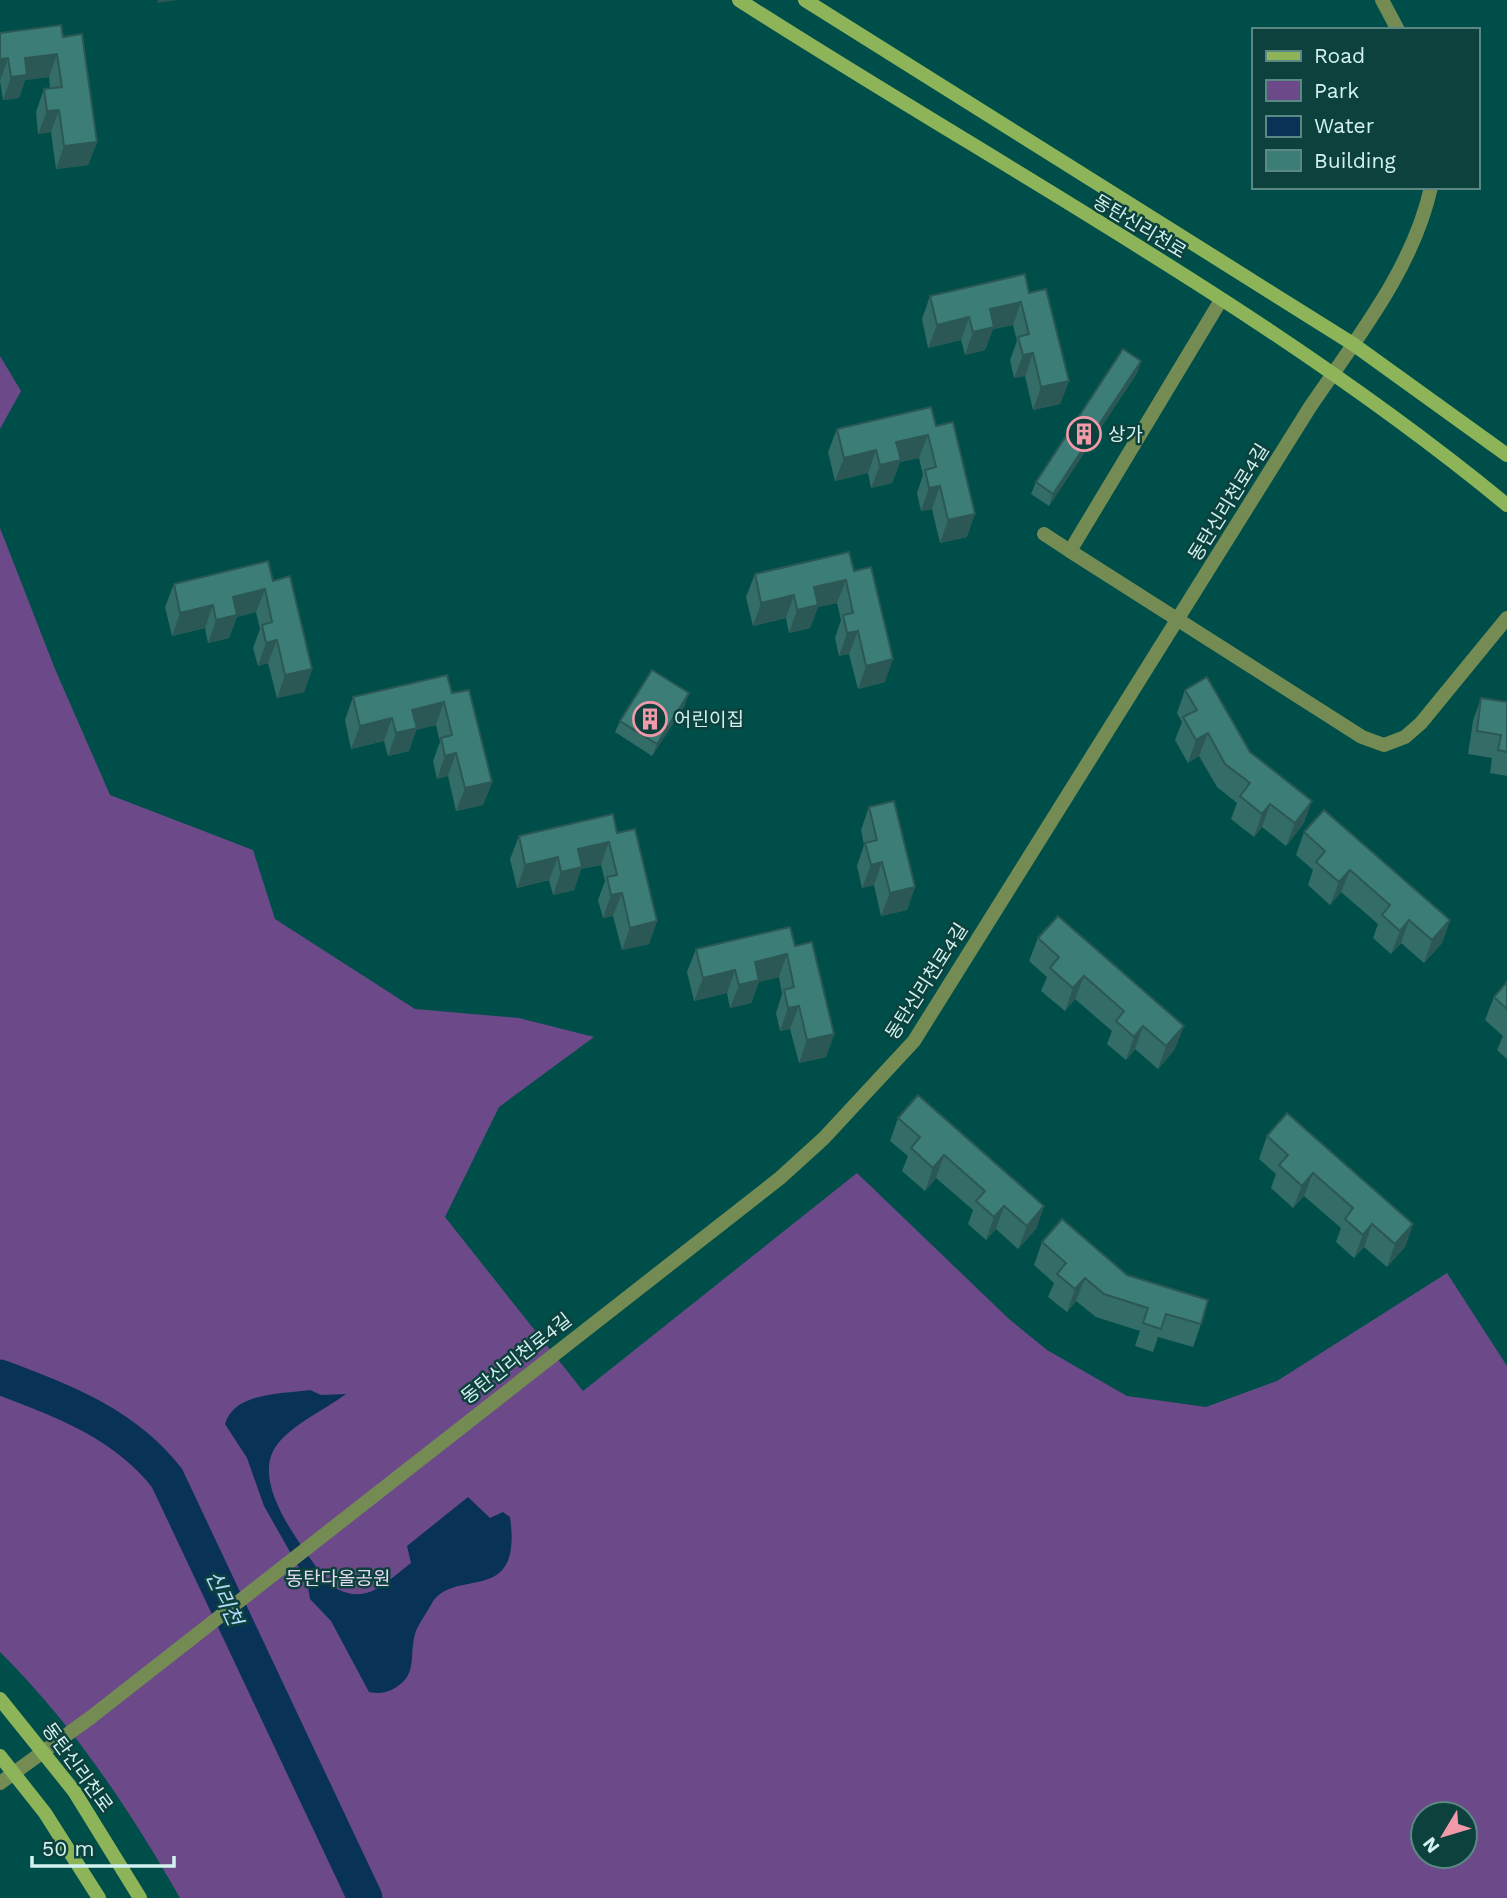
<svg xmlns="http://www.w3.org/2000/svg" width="1507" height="1898" font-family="'Work Sans','Noto Sans KR',sans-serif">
  <rect width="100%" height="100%" fill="#004e49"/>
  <!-- green -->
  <g fill="#6c4a89" fill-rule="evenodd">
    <path d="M 0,356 L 21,391 L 0,429 Z"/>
    <path d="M 0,528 L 55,669 L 110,795 L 253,850 L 275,919 L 415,1009 L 519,1018 L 594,1037 L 499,1107 L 445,1217 L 583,1391 L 857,1173 L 1009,1319 L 1047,1350 L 1127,1396 L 1206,1407 L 1277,1381 L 1447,1273 L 1507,1366 L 1507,1898 L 180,1898 C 130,1810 72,1723 0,1652 ZM 1423,1814 L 1465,1814 L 1465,1856 L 1423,1856 Z"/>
  </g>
  <!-- water -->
  <path fill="#083356" d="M 310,1390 L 321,1395 L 346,1394 C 326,1409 297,1422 280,1441 C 244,1480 305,1548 327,1583 C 364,1608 380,1587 411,1563 L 407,1546 L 468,1497 L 490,1518 L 503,1512 L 510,1517 C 523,1608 455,1566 432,1603 C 427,1612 420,1622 416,1631 C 408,1654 419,1674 395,1688 C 386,1693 379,1694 369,1692 L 331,1621 L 310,1599 L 307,1582 L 264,1506 L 247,1458 L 225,1424 C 234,1392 283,1394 310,1390 Z"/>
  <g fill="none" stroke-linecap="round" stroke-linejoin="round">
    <!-- river -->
    <path stroke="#083356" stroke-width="35" d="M 0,1377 C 63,1401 124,1423 167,1478 L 365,1898"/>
    <!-- minor -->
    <g stroke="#748c54" stroke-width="14">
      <path d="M 1221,300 L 1070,551 L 1362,737 L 1384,745 L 1405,737 L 1421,723 L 1507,618"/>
      <path d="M 1044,534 L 1070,551"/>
    </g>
    <!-- tertiary -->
    <g stroke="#748c54" stroke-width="14">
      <path d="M 1382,0 L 1398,30"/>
      <path d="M 0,1783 L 90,1718 L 780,1178 L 824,1138 L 914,1041 L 1310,407 C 1356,339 1413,269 1431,187"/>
    </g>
    <!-- secondary -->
    <g stroke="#8eb459" stroke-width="14">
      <path d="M 739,0 C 996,165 1270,310 1507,505"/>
      <path d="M 805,0 L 1353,344 L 1507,455"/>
      <path d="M 0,1699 L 74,1791 L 140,1898"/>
      <path d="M 0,1756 L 45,1813 L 99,1898"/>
    </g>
  </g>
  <!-- wall -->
  <g fill="#346c67">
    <path d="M 0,33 L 63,37 L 97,142 L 88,165 L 56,169 L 51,132 L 38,134 L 36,112 L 44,89 L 50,88 L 49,77 L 25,80 L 19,98 L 3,100 L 0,81 Z"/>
    <path d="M 1029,293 L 1069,381 L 1060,404 L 1033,410 L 1025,376 L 1014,378 L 1010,360 L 1017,341 L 1013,325 L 993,329 L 985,350 L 965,355 L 961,340 L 928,348 L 922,319 L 930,296 Z"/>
    <path d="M 1141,361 L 1137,373 L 1049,506 L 1031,494 L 1036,482 Z"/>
    <path d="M 936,426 L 967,537 L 940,543 L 932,509 L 921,511 L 917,493 L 923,475 L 919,458 L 900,462 L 892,483 L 871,488 L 868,473 L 835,481 L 828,452 L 837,429 Z"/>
    <path d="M 854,571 L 885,682 L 858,689 L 849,654 L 839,656 L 835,638 L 841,620 L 837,603 L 818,607 L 810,628 L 789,633 L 786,618 L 753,626 L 746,597 L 755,574 Z"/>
    <path d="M 273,581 L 312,669 L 304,692 L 277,698 L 268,663 L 258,666 L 253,648 L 260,629 L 256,612 L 237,617 L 229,638 L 208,643 L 205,628 L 172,636 L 165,607 L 174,584 Z"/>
    <path d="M 1185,690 L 1250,752 L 1304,823 L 1286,846 L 1262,827 L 1254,837 L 1231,819 L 1237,803 L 1217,787 L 1199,756 L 1188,763 L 1175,740 L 1182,722 L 1177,713 Z"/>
    <path d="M 452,693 L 492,782 L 483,805 L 456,811 L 448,776 L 437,779 L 433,761 L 440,742 L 436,725 L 416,730 L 409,751 L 388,756 L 384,741 L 351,749 L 345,720 L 353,697 Z"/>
    <path d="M 1481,698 L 1507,702 L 1507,776 L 1490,773 L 1492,758 L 1468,754 L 1473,721 Z"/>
    <path d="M 685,705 L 652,756 L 615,732 L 620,721 Z"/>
    <path d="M 869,807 L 915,887 L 907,910 L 881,916 L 874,885 L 862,888 L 857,866 L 864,845 L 861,830 Z"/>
    <path d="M 1304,832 L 1450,920 L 1442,943 L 1424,963 L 1401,943 L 1391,954 L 1373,938 L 1378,924 L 1341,892 L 1330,905 L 1308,885 L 1313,870 L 1296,855 Z"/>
    <path d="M 617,833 L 657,921 L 649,944 L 622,950 L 613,916 L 603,918 L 598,900 L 605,881 L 601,865 L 581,869 L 574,890 L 553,895 L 549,880 L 517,888 L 510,859 L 519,836 Z"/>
    <path d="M 1038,938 L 1175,1049 L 1158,1069 L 1135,1049 L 1126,1060 L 1107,1044 L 1112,1031 L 1075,999 L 1065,1011 L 1041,991 L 1047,977 L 1029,961 Z"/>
    <path d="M 795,946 L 834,1034 L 826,1057 L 799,1063 L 790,1029 L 780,1031 L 776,1013 L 782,994 L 779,977 L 759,982 L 751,1003 L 730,1008 L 727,993 L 694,1001 L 687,972 L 696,949 Z"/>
    <path d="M 1507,982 L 1507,1059 L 1497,1050 L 1503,1036 L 1485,1020 L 1494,997 Z"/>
    <path d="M 898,1118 L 1044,1206 L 1036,1229 L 1018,1249 L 996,1229 L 986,1240 L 968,1224 L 973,1210 L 936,1178 L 925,1191 L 902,1171 L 908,1156 L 890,1141 Z"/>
    <path d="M 1267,1136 L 1413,1224 L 1405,1247 L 1387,1267 L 1364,1247 L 1354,1258 L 1336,1242 L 1341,1228 L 1304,1196 L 1293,1208 L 1271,1188 L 1276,1174 L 1259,1159 Z"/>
    <path d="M 1042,1242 L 1127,1275 L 1201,1324 L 1193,1347 L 1158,1337 L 1153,1352 L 1135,1346 L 1140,1331 L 1096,1317 L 1076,1301 L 1067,1312 L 1048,1297 L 1054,1283 L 1034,1265 Z"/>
  </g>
  <!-- shaded-wall -->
  <g fill="#2b5854">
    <path d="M 158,0 L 178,0 L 157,3 Z"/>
    <path d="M 57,54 L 49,77 L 25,80 L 19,98 L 3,100 L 11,77 L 25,58 Z"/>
    <path d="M 8,58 L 0,81 L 0,59 Z"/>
    <path d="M 59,110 L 51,132 L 38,134 L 47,111 Z"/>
    <path d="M 97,142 L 88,165 L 56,169 L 64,146 Z"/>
    <path d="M 1021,302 L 1013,325 L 993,329 L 985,350 L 965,355 L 973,332 L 990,309 Z"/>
    <path d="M 969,317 L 961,340 L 928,348 L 937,325 Z"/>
    <path d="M 1033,353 L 1025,376 L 1014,378 L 1023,355 Z"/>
    <path d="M 1141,361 L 1137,373 L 1049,506 L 1053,494 Z"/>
    <path d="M 1069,381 L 1060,404 L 1033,410 L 1041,387 Z"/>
    <path d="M 928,435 L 919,458 L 900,462 L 892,483 L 871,488 L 880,465 L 896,442 Z"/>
    <path d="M 876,450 L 868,473 L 835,481 L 844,458 Z"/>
    <path d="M 940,486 L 932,509 L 921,511 L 929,488 Z"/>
    <path d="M 975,514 L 967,537 L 940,543 L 948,520 Z"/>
    <path d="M 846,580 L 837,603 L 818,607 L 810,628 L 789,633 L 797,610 L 814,587 Z"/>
    <path d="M 265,589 L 256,612 L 237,617 L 229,638 L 208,643 L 216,620 L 233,597 Z"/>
    <path d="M 794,595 L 786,618 L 753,626 L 761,603 Z"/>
    <path d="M 213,605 L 205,628 L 172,636 L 180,613 Z"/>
    <path d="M 858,631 L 849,654 L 839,656 L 847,633 Z"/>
    <path d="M 277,640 L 268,663 L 258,666 L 266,643 Z"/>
    <path d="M 893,659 L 885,682 L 858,689 L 866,666 Z"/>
    <path d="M 312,669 L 304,692 L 277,698 L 285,675 Z"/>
    <path d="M 689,693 L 685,705 L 652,756 L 657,744 Z"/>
    <path d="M 444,702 L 436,725 L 416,730 L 409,751 L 388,756 L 396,733 L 412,710 Z"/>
    <path d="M 392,718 L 384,741 L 351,749 L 360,726 Z"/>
    <path d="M 1208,733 L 1199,756 L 1188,763 L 1196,740 Z"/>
    <path d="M 456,753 L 448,776 L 437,779 L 445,756 Z"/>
    <path d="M 492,782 L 483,805 L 456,811 L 465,788 Z"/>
    <path d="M 1312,801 L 1304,823 L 1286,846 L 1295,823 Z"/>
    <path d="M 1270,804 L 1262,827 L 1254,837 L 1262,814 Z"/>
    <path d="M 609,842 L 601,865 L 581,869 L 574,890 L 553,895 L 561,872 L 578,849 Z"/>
    <path d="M 558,857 L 549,880 L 517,888 L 525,865 Z"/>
    <path d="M 882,862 L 874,885 L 862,888 L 871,865 Z"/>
    <path d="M 1350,870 L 1341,892 L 1330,905 L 1339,882 Z"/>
    <path d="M 915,887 L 907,910 L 881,916 L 890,893 Z"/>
    <path d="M 622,893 L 613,916 L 603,918 L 611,895 Z"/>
    <path d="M 1409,920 L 1401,943 L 1391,954 L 1400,931 Z"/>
    <path d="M 1450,920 L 1442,943 L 1424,963 L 1432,940 Z"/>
    <path d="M 657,921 L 649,944 L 622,950 L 630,928 Z"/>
    <path d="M 787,954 L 779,977 L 759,982 L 751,1003 L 730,1008 L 739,985 L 755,962 Z"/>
    <path d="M 735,970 L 727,993 L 694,1001 L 703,978 Z"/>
    <path d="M 1084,976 L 1075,999 L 1065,1011 L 1073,988 Z"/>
    <path d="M 799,1006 L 790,1029 L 780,1031 L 788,1008 Z"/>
    <path d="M 1143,1026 L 1135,1049 L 1126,1060 L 1134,1037 Z"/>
    <path d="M 1184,1026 L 1175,1049 L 1158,1069 L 1166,1046 Z"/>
    <path d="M 834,1034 L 826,1057 L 799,1063 L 807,1040 Z"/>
    <path d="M 944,1155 L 936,1178 L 925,1191 L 933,1168 Z"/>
    <path d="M 1313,1173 L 1304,1196 L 1293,1208 L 1302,1186 Z"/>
    <path d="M 1004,1206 L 996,1229 L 986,1240 L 994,1217 Z"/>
    <path d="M 1044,1206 L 1036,1229 L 1018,1249 L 1027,1226 Z"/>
    <path d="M 1372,1224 L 1364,1247 L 1354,1258 L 1363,1235 Z"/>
    <path d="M 1413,1224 L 1405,1247 L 1387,1267 L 1395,1244 Z"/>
    <path d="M 1085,1278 L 1076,1301 L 1067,1312 L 1075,1289 Z"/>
  </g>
  <!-- building -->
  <g fill="#3d7d78" stroke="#2b5854" stroke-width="2">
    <path d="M 61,25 L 63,37 L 82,34 L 97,142 L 64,146 L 59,110 L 47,111 L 44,89 L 62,87 L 57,54 L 25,58 L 27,75 L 11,77 L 8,58 L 0,59 L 0,33 Z"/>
    <path d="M 1025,274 L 1029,293 L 1046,289 L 1069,381 L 1041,387 L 1033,353 L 1023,355 L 1018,337 L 1029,334 L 1021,302 L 990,309 L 994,327 L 973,332 L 969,317 L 937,325 L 930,296 Z"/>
    <path d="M 1123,349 L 1141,361 L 1053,494 L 1036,482 Z"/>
    <path d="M 931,407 L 936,426 L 953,422 L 975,514 L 948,520 L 940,486 L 929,488 L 925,470 L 936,467 L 928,435 L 896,442 L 901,460 L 880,465 L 876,450 L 844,458 L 837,429 Z"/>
    <path d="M 849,552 L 854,571 L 871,567 L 893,659 L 866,666 L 858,631 L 847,633 L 843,615 L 853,613 L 846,580 L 814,587 L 818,605 L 797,610 L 794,595 L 761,603 L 755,574 Z"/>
    <path d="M 268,561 L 273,581 L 290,576 L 312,669 L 285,675 L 277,640 L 266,643 L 262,625 L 272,622 L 265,589 L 233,597 L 237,615 L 216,620 L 213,605 L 180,613 L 174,584 Z"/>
    <path d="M 652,670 L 689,693 L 657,744 L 620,721 Z"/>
    <path d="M 447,675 L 452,693 L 469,690 L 492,782 L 465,788 L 456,753 L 445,756 L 441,738 L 452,735 L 444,702 L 412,710 L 417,728 L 396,733 L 392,718 L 360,726 L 353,697 Z"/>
    <path d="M 1207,677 L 1250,752 L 1312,801 L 1295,823 L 1270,804 L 1262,814 L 1240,796 L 1250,783 L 1225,764 L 1208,733 L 1196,740 L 1183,717 L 1197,710 L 1185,690 Z"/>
    <path d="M 1481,698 L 1507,702 L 1507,752 L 1498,750 L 1501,735 L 1477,731 Z"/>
    <path d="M 894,801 L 915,887 L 890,893 L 882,862 L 871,865 L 865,843 L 877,840 L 869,807 Z"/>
    <path d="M 1324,810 L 1450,920 L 1432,940 L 1409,920 L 1400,931 L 1382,915 L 1390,905 L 1350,870 L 1339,882 L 1316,862 L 1325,851 L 1304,832 Z"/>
    <path d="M 613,814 L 617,833 L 635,829 L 657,921 L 630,928 L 622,893 L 611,895 L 607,877 L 617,875 L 609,842 L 578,849 L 582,867 L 561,872 L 558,857 L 525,865 L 519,836 Z"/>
    <path d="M 1058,916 L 1184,1026 L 1166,1046 L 1143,1026 L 1134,1037 L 1116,1021 L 1124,1011 L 1084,976 L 1073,988 L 1050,968 L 1059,957 L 1038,938 Z"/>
    <path d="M 790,927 L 795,946 L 812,942 L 834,1034 L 807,1040 L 799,1006 L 788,1008 L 784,990 L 794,987 L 787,954 L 755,962 L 759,980 L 739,985 L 735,970 L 703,978 L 696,949 Z"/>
    <path d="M 1507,982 L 1507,1009 L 1494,997 Z"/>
    <path d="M 918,1095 L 1044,1206 L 1027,1226 L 1004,1206 L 994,1217 L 976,1201 L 985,1191 L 944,1155 L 933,1168 L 911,1148 L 920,1137 L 898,1118 Z"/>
    <path d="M 1287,1113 L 1413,1224 L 1395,1244 L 1372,1224 L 1363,1235 L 1345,1219 L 1353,1208 L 1313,1173 L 1302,1186 L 1279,1165 L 1288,1155 L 1267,1136 Z"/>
    <path d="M 1062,1219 L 1127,1275 L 1208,1300 L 1201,1324 L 1166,1314 L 1161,1329 L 1143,1323 L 1148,1308 L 1104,1294 L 1085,1278 L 1075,1289 L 1057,1274 L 1066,1263 L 1042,1242 Z"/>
  </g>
  <!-- icons -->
  <defs>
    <g id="building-ring" transform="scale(1.75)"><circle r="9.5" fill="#0d413d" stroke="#f39aaa" stroke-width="1.5"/><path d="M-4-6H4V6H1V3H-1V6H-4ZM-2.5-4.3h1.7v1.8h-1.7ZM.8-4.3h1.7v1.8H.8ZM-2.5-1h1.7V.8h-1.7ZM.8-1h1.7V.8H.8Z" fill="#f39aaa"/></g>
  </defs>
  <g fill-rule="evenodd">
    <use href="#building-ring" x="1084" y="434"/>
    <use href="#building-ring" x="650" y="719"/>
  </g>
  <g text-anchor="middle" stroke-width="5" stroke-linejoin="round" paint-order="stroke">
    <!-- street labels -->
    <g font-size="19" fill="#d3f2ef" stroke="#0d413d">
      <text transform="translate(1140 226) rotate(31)" y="7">동탄신리천로</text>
      <text transform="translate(1228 502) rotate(-58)" y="7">동탄신리천로4길</text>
      <text transform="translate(926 981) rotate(-57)" y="7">동탄신리천로4길</text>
      <text transform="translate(516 1358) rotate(-38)" y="7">동탄신리천로4길</text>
      <text transform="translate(78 1767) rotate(54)" y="7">동탄신리천로</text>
    </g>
    <!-- poi labels -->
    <g font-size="19" fill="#d3f2ef" stroke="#0d413d" text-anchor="start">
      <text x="1108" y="441">상가</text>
      <text x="674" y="726">어린이집</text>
    </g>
    <!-- park labels -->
    <g font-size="19" fill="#e5daf0" stroke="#0d413d">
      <text x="338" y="1585">동탄다올공원</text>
    </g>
    <!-- water labels -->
    <g font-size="21" font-style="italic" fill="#b5dafd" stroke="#0d413d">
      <text transform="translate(224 1598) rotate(65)" y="7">신리천</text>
    </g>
  </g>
  <!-- legend -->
  <rect x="1252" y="28" width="228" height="161" fill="#0d413d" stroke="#5c8884" stroke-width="2"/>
  <rect x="1266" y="51" width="35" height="10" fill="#8eb459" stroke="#5c8884" stroke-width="2"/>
  <text x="1314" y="63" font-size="21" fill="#d3f2ef">Road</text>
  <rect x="1266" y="80" width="35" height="21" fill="#6c4a89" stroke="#5c8884" stroke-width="2"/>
  <text x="1314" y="98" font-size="21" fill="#d3f2ef">Park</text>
  <rect x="1266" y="116" width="35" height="21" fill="#083356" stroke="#5c8884" stroke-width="2"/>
  <text x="1314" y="133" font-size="21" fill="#d3f2ef">Water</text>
  <rect x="1266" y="150" width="35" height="21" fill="#3d7d78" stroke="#5c8884" stroke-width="2"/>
  <text x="1314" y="168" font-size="21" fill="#d3f2ef">Building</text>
  <!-- north arrow -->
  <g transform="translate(1444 1835) rotate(232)"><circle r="33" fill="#0d413d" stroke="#5c8884" stroke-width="2"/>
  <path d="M0-5L12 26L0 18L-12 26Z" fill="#f39aaa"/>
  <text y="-10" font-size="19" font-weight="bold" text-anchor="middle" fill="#d3f2ef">N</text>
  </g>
  <!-- scale -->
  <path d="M32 1856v10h142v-10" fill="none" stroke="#d3f2ef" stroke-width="3.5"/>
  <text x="42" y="1856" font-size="21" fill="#d3f2ef" stroke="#0d413d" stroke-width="5" paint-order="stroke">50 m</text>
</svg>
